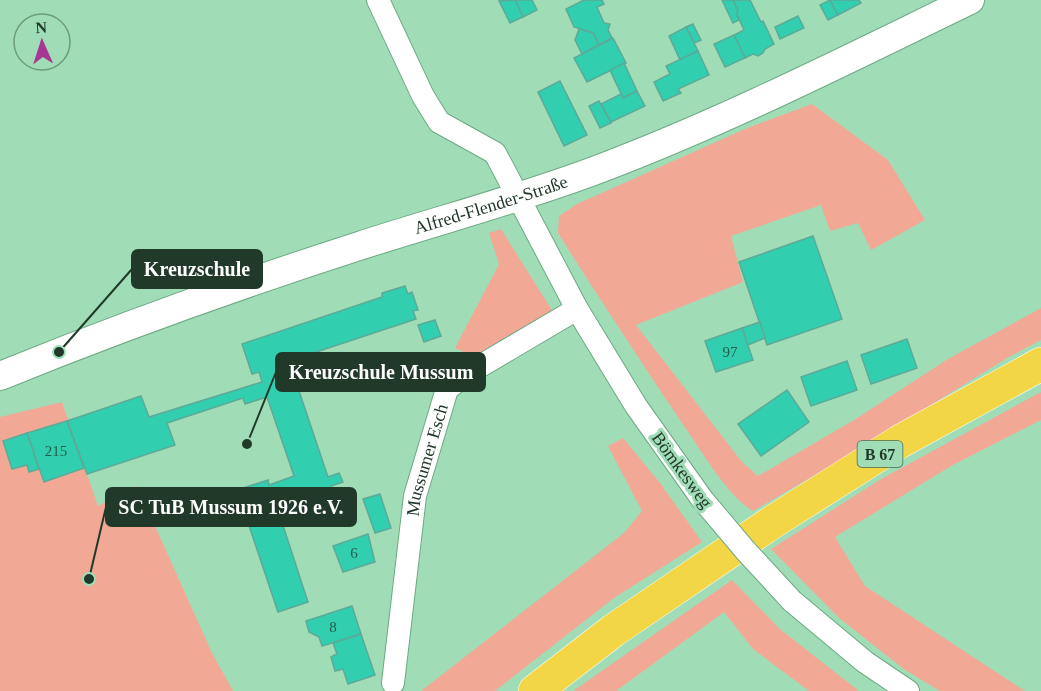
<svg xmlns="http://www.w3.org/2000/svg" width="1041" height="691" font-family="Georgia,serif">
  <rect width="100%" height="100%" fill="#a0ddb6"/>
  <!-- green -->
  <g fill="#f1a996">
    <path d="M 812,104 L 888,160 L 925,220 L 871,250 L 858,223 L 830,231 L 821,205 L 731,236 L 743,282 L 636,325 L 742,462 L 758,476 L 854,420 L 948,359 L 1041,308 L 1041,340 L 1007,358 L 855,452 L 753,511 C 728,497 701,450 684,426 C 641,362 599,298 558,233 L 559,216 L 577,204 L 747,128 Z"/>
    <path d="M 501,229 L 553,312 L 478,359 L 455,348 L 499,264 L 489,233 Z"/>
    <path d="M 1041,392 L 1041,420 L 951,466 L 835,537 L 865,586 L 1025,691 L 940,691 L 905,670 L 839,618 L 771,549 L 881,479 Z"/>
    <path d="M 62,402 L 98,506 L 137,486 L 212,653 L 233,691 L 0,691 L 0,417 Z"/>
    <path d="M 623,438 L 660,483 L 702,542 L 614,598 L 495,691 L 421,691 L 624,533 L 642,511 L 608,446 Z"/>
    <path d="M 732,580 L 781,630 L 859,691 L 809,691 L 753,649 L 724,612 L 616,691 L 573,691 Z"/>
  </g>
  <!-- building -->
  <g fill="#32ceb0" stroke="#5caa97" stroke-width="1.5">
    <path d="M 515,0 L 532,0 L 537,10 L 523,17 Z"/>
    <path d="M 515,0 L 523,17 L 510,23 L 499,1 Z"/>
    <path d="M 584,0 L 602,0 L 604,4 L 597,7 L 604,23 L 610,24 L 608,30 L 612,38 L 599,45 L 593,33 L 574,27 L 566,9 Z"/>
    <path d="M 722,0 L 733,0 L 738,10 L 737,15 L 739,20 L 733,23 Z"/>
    <path d="M 733,0 L 750,0 L 761,22 L 763,21 L 774,44 L 765,49 L 763,53 L 758,56 L 753,54 L 745,58 L 734,35 L 744,30 L 737,15 L 738,10 Z"/>
    <path d="M 830,0 L 838,15 L 828,20 L 820,5 Z"/>
    <path d="M 830,0 L 859,0 L 861,3 L 838,15 Z"/>
    <path d="M 798,16 L 804,28 L 780,39 L 775,27 Z"/>
    <path d="M 693,24 L 701,40 L 694,43 L 686,27 Z"/>
    <path d="M 686,27 L 698,51 L 680,60 L 669,36 Z"/>
    <path d="M 579,29 L 593,33 L 599,45 L 582,54 L 575,40 Z"/>
    <path d="M 734,35 L 745,58 L 725,67 L 714,44 Z"/>
    <path d="M 613,38 L 626,63 L 587,82 L 574,58 Z"/>
    <path d="M 698,51 L 709,75 L 678,89 L 681,93 L 663,101 L 654,82 L 670,74 L 666,66 Z"/>
    <path d="M 624,63 L 637,91 L 623,98 L 610,70 Z"/>
    <path d="M 560,81 L 587,135 L 564,146 L 538,92 Z"/>
    <path d="M 637,91 L 645,106 L 611,122 L 601,104 L 621,94 L 623,98 Z"/>
    <path d="M 599,101 L 611,123 L 600,128 L 589,106 Z"/>
    <path d="M 813,236 L 842,319 L 767,345 L 739,262 Z"/>
    <path d="M 405,286 L 408,294 L 412,292 L 418,310 L 413,311 L 416,319 L 289,361 L 328,477 L 339,473 L 343,482 L 331,486 L 332,491 L 278,510 L 308,602 L 278,612 L 237,490 L 268,480 L 269,485 L 294,476 L 267,397 L 245,404 L 243,398 L 167,423 L 175,445 L 87,474 L 67,421 L 141,396 L 149,417 L 262,382 L 259,372 L 252,374 L 242,344 L 382,297 L 382,293 Z"/>
    <path d="M 435,320 L 441,336 L 424,342 L 418,325 Z"/>
    <path d="M 760,322 L 765,338 L 748,345 L 742,328 Z"/>
    <path d="M 742,328 L 753,360 L 716,372 L 705,341 Z"/>
    <path d="M 907,339 L 917,368 L 871,384 L 861,355 Z"/>
    <path d="M 847,361 L 857,390 L 811,406 L 801,377 Z"/>
    <path d="M 787,390 L 809,422 L 761,456 L 738,424 Z"/>
    <path d="M 67,421 L 84,468 L 44,482 L 27,433 Z"/>
    <path d="M 27,433 L 39,469 L 29,472 L 27,465 L 12,469 L 3,441 Z"/>
    <path d="M 380,494 L 391,528 L 375,533 L 363,499 Z"/>
    <path d="M 368,534 L 375,562 L 343,572 L 333,546 Z"/>
    <path d="M 352,606 L 361,634 L 322,646 L 319,637 L 309,632 L 306,621 Z"/>
    <path d="M 361,634 L 375,675 L 348,684 L 343,669 L 335,671 L 331,657 L 337,654 L 333,643 Z"/>
  </g>
  <g fill="none" stroke-linecap="round" stroke-linejoin="round">
    <!-- minor casing -->
    <g stroke="#6ea984" stroke-width="24">
      <g id="minor">
        <path d="M 378,0 L 423,96 L 439,122 L 495,153 L 577,309 L 636,406 L 702,499"/>
        <path d="M 792,601 L 865,662 L 908,691"/>
        <path id="s1" d="M 393,683 L 415,496 L 447,389 L 465,375 L 577,309"/>
      </g>
    </g>
    <!-- tertiary casing -->
    <g stroke="#6ea984" stroke-width="30">
      <g id="tertiary">
        <path id="s2" d="M 0,376 C 118,328 238,285 359,246 C 439,220 520,199 599,169 C 726,121 848,59 970,0"/>
      </g>
    </g>
    <!-- trunk casing -->
    <g stroke="#fff" stroke-width="34">
      <path id="trunk" d="M 535,691 L 614,630 L 774,521 L 899,442 L 1041,364"/>
    </g>
    <!-- minor -->
    <use href="#minor" stroke="#fff" stroke-width="22"/>
    <!-- tertiary -->
    <use href="#tertiary" stroke="#fff" stroke-width="28"/>
    <!-- trunk -->
    <use href="#trunk" stroke="#f2d646" stroke-width="33"/>
    <!-- minor-bridge casing -->
    <g stroke="#6ea984" stroke-width="24" stroke-linecap="butt">
      <path id="minor-bridge" d="M 702,499 L 745,550 L 792,601"/>
    </g>
    <!-- minor-bridge -->
    <use href="#minor-bridge" stroke="#fff" stroke-width="22"/>
  </g>
  <g text-anchor="middle" stroke-width="6" stroke-linejoin="round" paint-order="stroke">
    <!-- number labels -->
    <g font-size="15" fill="#245e4b">
      <text x="730" y="357">97</text>
      <text x="56" y="456">215</text>
      <text x="354" y="558">6</text>
      <text x="333" y="632">8</text>
    </g>
    <!-- shield labels -->
    <rect fill="#a0ddb6" stroke="#466a53" stroke-width="1.5" x="857.5" y="441" width="45" height="26" rx="4.5"/>
    <g font-size="16" font-weight="bold" fill="#203929">
      <text x="880" y="460">B 67</text>
    </g>
    <!-- street labels -->
    <g font-size="18" fill="#203929" stroke="#a0ddb6">
      <text dy="6" stroke="none"><textPath href="#s2" startOffset="520">Alfred-Flender-Straße</textPath></text>
      <text dy="6" stroke="none"><textPath href="#s1" startOffset="226">Mussumer Esch</textPath></text>
      <text transform="translate(682 470) rotate(54)" y="6">Bömkesweg</text>
    </g>
  </g>
  <!-- callouts -->
  <path fill="none" stroke="#203929" stroke-width="2" d="M59 352L132 269M247 444L276 372M89 579L106 507"/>
  <g fill="#203929" stroke="#a0ddb6" stroke-width="2">
    <circle cx="59" cy="352" r="6"/>
    <circle cx="247" cy="444" r="6"/>
    <circle cx="89" cy="579" r="6"/>
  </g>
  <g fill="#203929" stroke="#203929" stroke-width="2">
    <rect x="132" y="250" width="130" height="38" rx="6"/>
    <rect x="276" y="353" width="209" height="38" rx="6"/>
    <rect x="106" y="488" width="250" height="38" rx="6"/>
  </g>
  <g font-size="20" text-anchor="middle" font-weight="bold" fill="#fff">
    <text x="197" y="276">Kreuzschule</text>
    <text x="381" y="379">Kreuzschule Mussum</text>
    <text x="231" y="514">SC TuB Mussum 1926 e.V.</text>
  </g>
  <!-- north arrow -->
  <g transform="translate(42 42) rotate(357)"><circle r="28" fill="#a0ddb6" stroke="#6d9b7e" stroke-width="1.5"/>
  <path d="M0-4.5L10 22L0 15L-10 22Z" fill="#a83794"/>
  <text y="-9" font-size="16" font-weight="bold" text-anchor="middle" fill="#203929">N</text>
  </g>
</svg>
